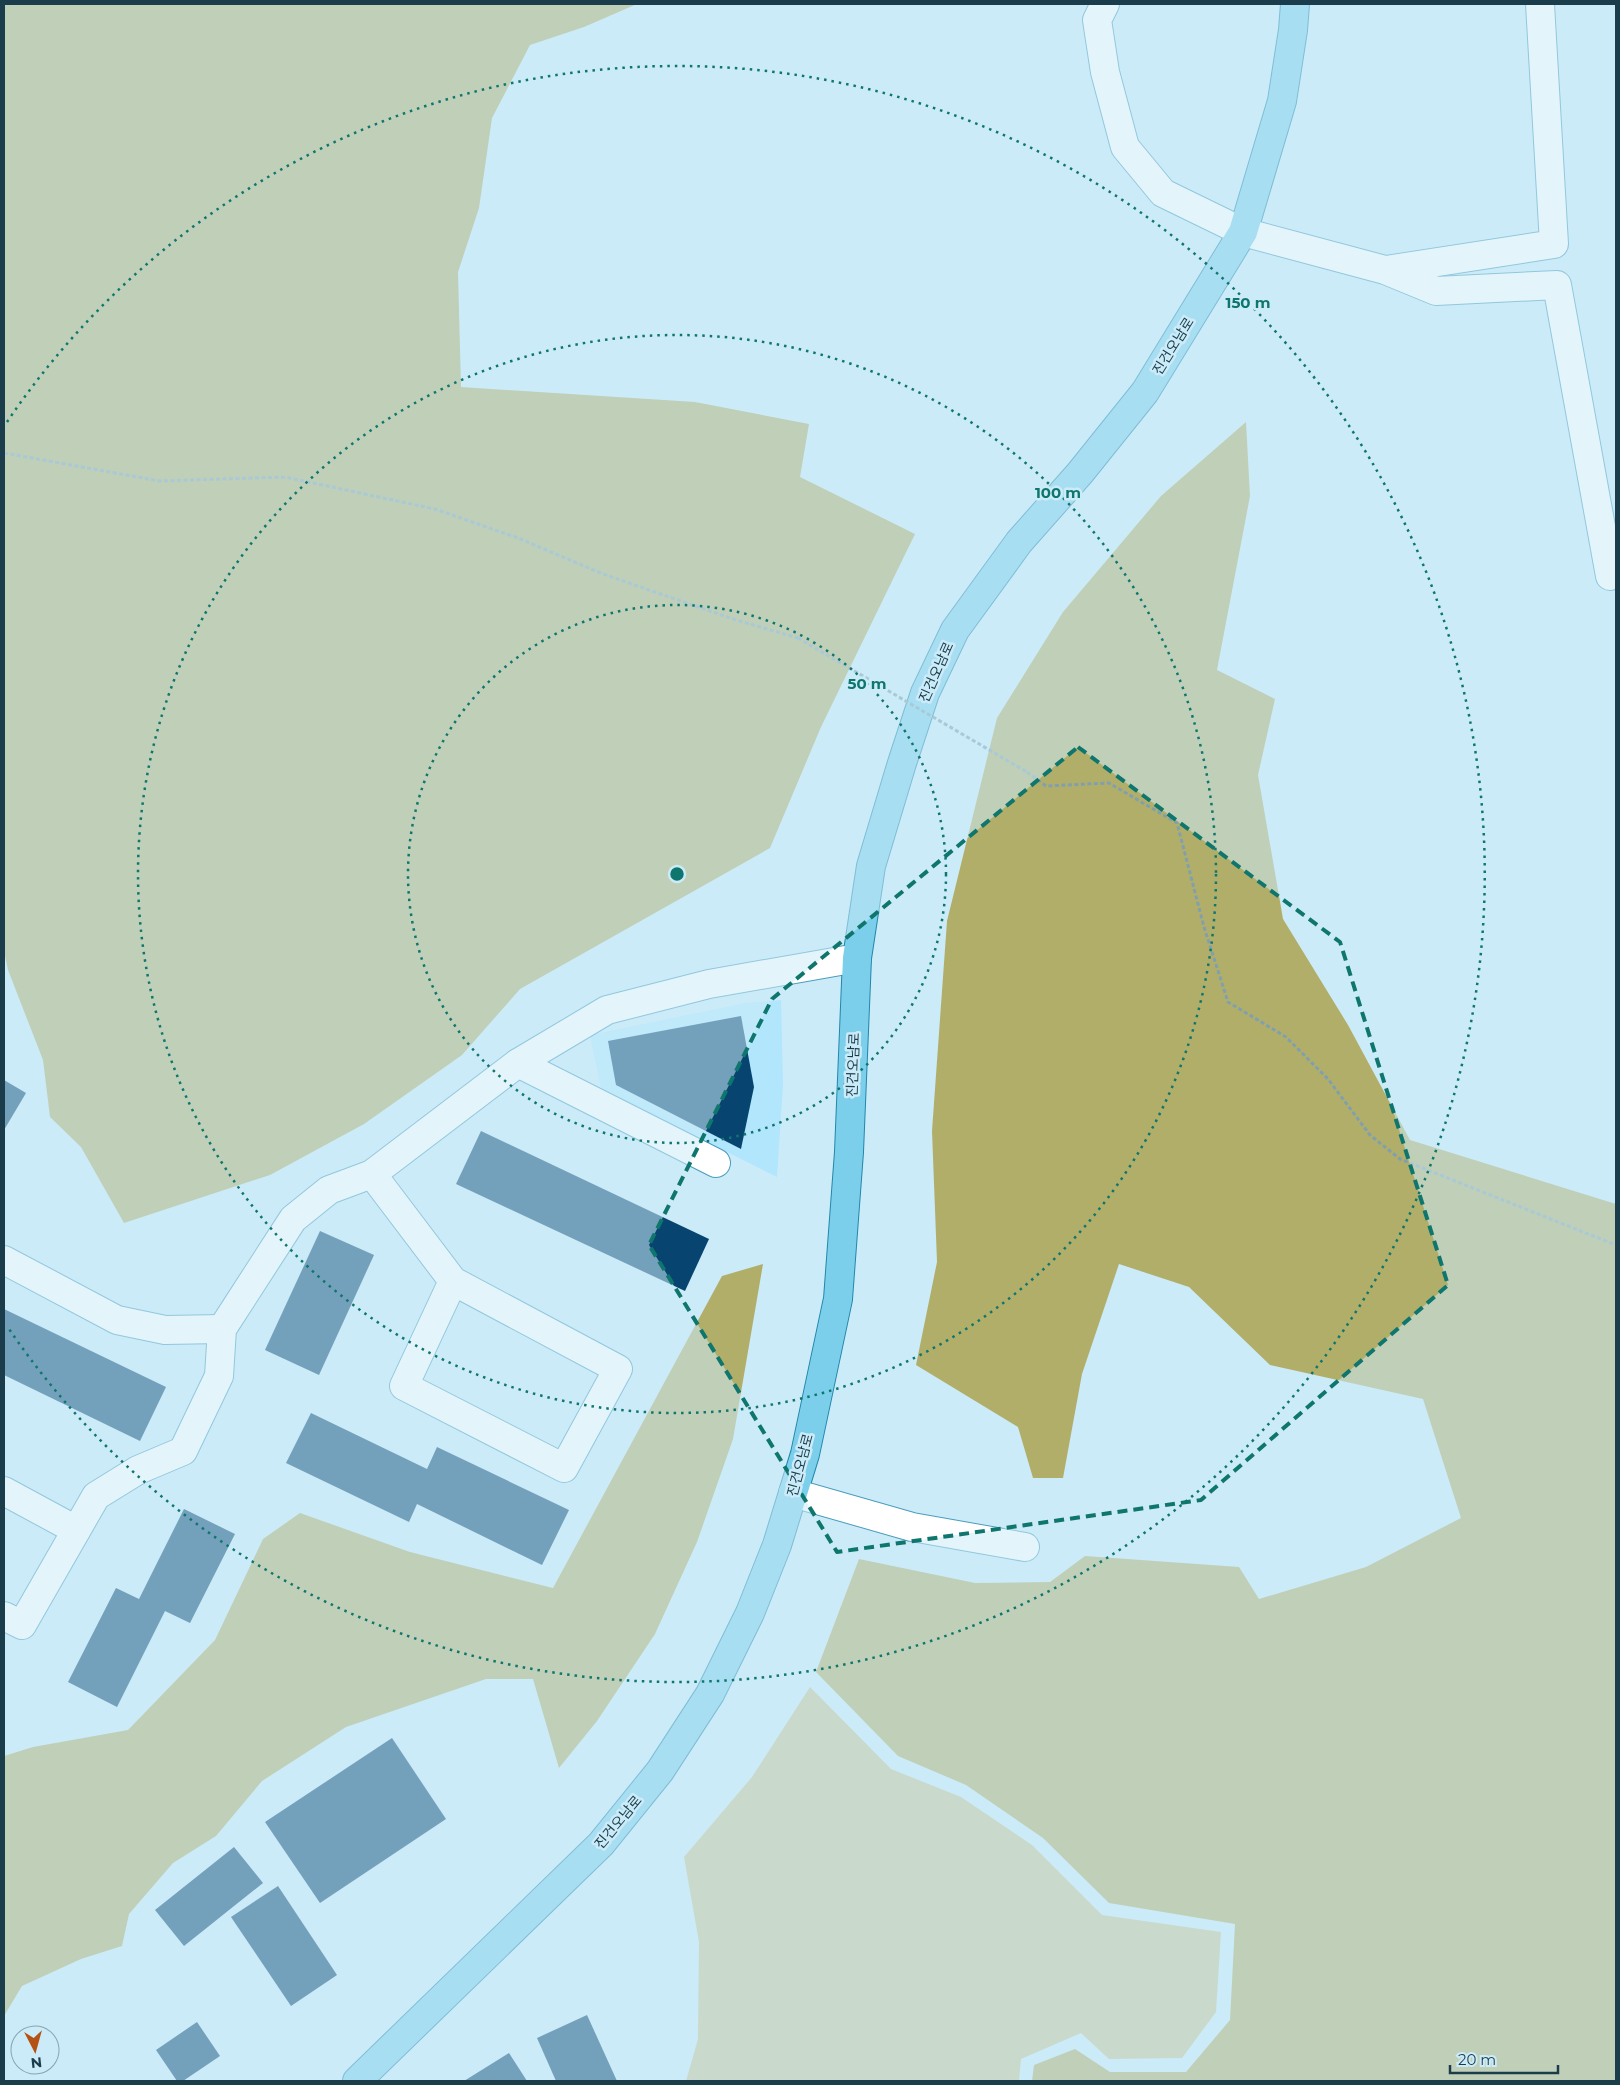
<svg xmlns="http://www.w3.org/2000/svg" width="1620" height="2085" font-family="Montserrat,'Noto Sans KR',sans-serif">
  <rect width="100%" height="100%" fill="#ccebf8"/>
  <!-- built -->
  <path fill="#b1e6fc" d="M 781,1000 L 783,1085 L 777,1177 L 601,1089 L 590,1035 L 746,1003 Z"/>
  <!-- green -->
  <path fill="#c6c494" d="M 810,1687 L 891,1769 L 961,1797 L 1032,1845 L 1102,1915 L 1221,1932 L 1216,2012 L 1182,2058 L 1109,2059 L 1081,2033 L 1021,2059 L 1019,2081 L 686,2081 L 698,2039 L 699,1942 L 684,1857 L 752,1777 Z"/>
  <!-- forest -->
  <g fill="#b1ae6a">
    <path d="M 4,4 L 637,4 L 584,27 L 530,45 L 492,118 L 479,208 L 458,272 L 461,387 L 695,402 L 809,424 L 800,477 L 915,534 L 821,727 L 770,848 L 520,989 L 462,1055 L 364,1124 L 270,1175 L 124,1223 L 81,1147 L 50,1117 L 43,1060 L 8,970 L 4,951 Z"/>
    <path d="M 1246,422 L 1250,496 L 1217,670 L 1275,699 L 1258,775 L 1283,919 L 1348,1025 L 1410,1140 L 1616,1204 L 1616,2081 L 1032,2081 L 1034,2065 L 1075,2049 L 1110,2072 L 1186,2072 L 1230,2020 L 1235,1924 L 1109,1903 L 1043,1838 L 966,1785 L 898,1756 L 816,1672 L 859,1559 L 975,1583 L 1050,1582 L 1085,1556 L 1239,1567 L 1259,1599 L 1366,1567 L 1461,1518 L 1423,1399 L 1270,1365 L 1189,1287 L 1119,1264 L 1082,1374 L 1063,1478 L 1033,1478 L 1018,1427 L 916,1365 L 937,1262 L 932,1131 L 947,921 L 997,718 L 1063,612 L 1161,496 Z"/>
    <path d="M 763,1264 L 733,1439 L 697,1542 L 655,1634 L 597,1721 L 559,1768 L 533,1679 L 486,1679 L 346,1727 L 262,1781 L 216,1836 L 173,1863 L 129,1914 L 122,1946 L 81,1959 L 22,1986 L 4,2016 L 4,1756 L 33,1747 L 128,1730 L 215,1640 L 263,1539 L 300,1513 L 410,1552 L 553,1588 L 722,1276 Z"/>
  </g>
  <!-- building -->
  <g fill="#074570">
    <path d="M 741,1016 L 754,1087 L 741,1149 L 616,1085 L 608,1041 Z"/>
    <path d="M 4,1080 L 26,1093 L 4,1130 Z"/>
    <path d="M 481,1131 L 709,1239 L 685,1291 L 456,1184 Z"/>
    <path d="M 320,1231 L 374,1255 L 319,1375 L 265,1350 Z"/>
    <path d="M 4,1309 L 166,1387 L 140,1441 L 4,1375 Z"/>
    <path d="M 311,1413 L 427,1469 L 437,1447 L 569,1510 L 542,1565 L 417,1504 L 409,1522 L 286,1463 Z"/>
    <path d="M 184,1509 L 235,1534 L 190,1623 L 165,1611 L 117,1707 L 68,1682 L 116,1588 L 139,1599 Z"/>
    <path d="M 392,1738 L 446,1819 L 320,1903 L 265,1822 Z"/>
    <path d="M 234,1847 L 263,1883 L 184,1946 L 155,1910 Z"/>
    <path d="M 278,1886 L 337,1975 L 291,2006 L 231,1917 Z"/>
    <path d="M 587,2015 L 617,2081 L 556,2081 L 537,2038 Z"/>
    <path d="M 197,2022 L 220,2056 L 183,2081 L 177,2081 L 156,2050 Z"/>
    <path d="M 509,2053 L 527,2081 L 464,2081 Z"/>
  </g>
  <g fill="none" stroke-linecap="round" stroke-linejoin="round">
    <!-- minor casing -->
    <g stroke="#4a9dbd" stroke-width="30">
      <g id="minor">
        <path d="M 1105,4 L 1097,20 L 1105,72 L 1125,147 L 1163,193 L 1243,232 L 1385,270 L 1436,291 L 1557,285 L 1610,576"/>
        <path d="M 1386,270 L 1554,244 L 1540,4"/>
        <path d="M 518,1063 L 716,1163"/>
        <path d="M 372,1174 L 453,1281 L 618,1369 L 564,1468 L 404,1386 L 453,1281"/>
        <path d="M 4,1260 L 117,1320 L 165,1330 L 222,1329"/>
        <path d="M 4,1491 L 76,1530"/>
        <path d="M 793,1493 L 912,1527 L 1025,1547"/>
        <path d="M 4,1616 L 22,1625 L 96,1496 L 138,1470 L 183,1451 L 219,1376 L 222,1329 L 293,1219 L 329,1190 L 372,1174 L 518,1063 L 607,1010 L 709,984 L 857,958"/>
      </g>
    </g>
    <!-- major casing -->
    <g stroke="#2187aa" stroke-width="30">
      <path id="major" d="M 357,2081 L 601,1844 L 660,1771 L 710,1694 L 750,1613 L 777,1545 L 805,1454 L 838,1299 L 849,1152 L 857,958 L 871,866 L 902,763 L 925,693 L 955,630 L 1019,542 L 1080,473 L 1145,392 L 1243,232 L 1282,101 L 1293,30 L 1295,4"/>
    </g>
    <!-- path -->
    <g stroke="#80a0ae" stroke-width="3" stroke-dasharray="4 2.5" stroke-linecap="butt">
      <path d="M 4,453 L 160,481 L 285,477 L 435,509 L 518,538 L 603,574 L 733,619 L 798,638"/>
      <path d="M 1027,772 L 1046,786 L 1109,783 L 1177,823 L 1204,927 L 1228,1002 L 1286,1037 L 1328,1079 L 1370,1135 L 1400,1159 L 1616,1245"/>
    </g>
    <!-- minor -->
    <use href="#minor" stroke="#fff" stroke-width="28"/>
    <!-- major -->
    <use href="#major" stroke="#7ccfeb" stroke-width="28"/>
    <!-- path-bridge -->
    <path stroke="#80a0ae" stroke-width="3" stroke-dasharray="4 2.5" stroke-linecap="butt" d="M 798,638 L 1027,772"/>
  </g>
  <!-- marked area -->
  <path d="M0 0H1620V2085H0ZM 1078,747 L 1340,942 L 1448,1285 L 1201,1500 L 837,1552 L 649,1245 L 772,999 Z" fill="#ccebf8" fill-opacity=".55" fill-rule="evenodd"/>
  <path fill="none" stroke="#0f766e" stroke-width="4" stroke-dasharray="10 6" stroke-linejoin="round" d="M 1078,747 L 1340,942 L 1448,1285 L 1201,1500 L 837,1552 L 649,1245 L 772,999 Z"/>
  <!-- distance rings -->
  <g fill="none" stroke="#0f766e" stroke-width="2.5" stroke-dasharray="2.5 5">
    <circle cx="677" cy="874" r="269"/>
    <circle cx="677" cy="874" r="539"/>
    <path d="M7 422A808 808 0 1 1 7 1326"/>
  </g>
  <g text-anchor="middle" stroke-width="5" stroke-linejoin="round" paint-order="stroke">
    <!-- street labels -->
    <g font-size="14" fill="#1b3d4b" stroke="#ccebf8">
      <text transform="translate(1173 346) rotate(-58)" y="5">진건오남로</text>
      <text transform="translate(936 672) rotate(-66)" y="5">진건오남로</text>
      <text transform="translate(853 1065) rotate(-88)" y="5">진건오남로</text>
      <text transform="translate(800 1465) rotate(-75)" y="5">진건오남로</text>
      <text transform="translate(618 1822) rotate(-50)" y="5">진건오남로</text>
    </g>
  </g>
  <circle cx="677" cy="874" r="8" fill="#0f766e" stroke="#ccebf8" stroke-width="2.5"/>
  <g font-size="15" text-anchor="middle" font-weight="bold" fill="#0f766e" stroke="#ccebf8" stroke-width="5" stroke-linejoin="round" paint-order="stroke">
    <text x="1248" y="308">150 m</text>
    <text x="1058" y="498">100 m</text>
    <text x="867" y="689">50 m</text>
  </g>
  <!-- border -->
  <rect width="1620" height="2085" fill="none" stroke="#1b3d4b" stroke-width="10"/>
  <!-- north arrow -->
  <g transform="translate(35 2050) rotate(174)"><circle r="24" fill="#ccebf8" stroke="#85a5b3"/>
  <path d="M0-4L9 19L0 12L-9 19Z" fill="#b45216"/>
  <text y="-8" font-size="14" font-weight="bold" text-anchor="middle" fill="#1b3d4b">N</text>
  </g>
  <!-- scale -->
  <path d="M1450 2065v8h108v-8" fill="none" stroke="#1b3d4b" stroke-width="2.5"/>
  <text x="1458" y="2065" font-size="15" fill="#1b3d4b" stroke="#ccebf8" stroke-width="4" paint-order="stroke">20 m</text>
</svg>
